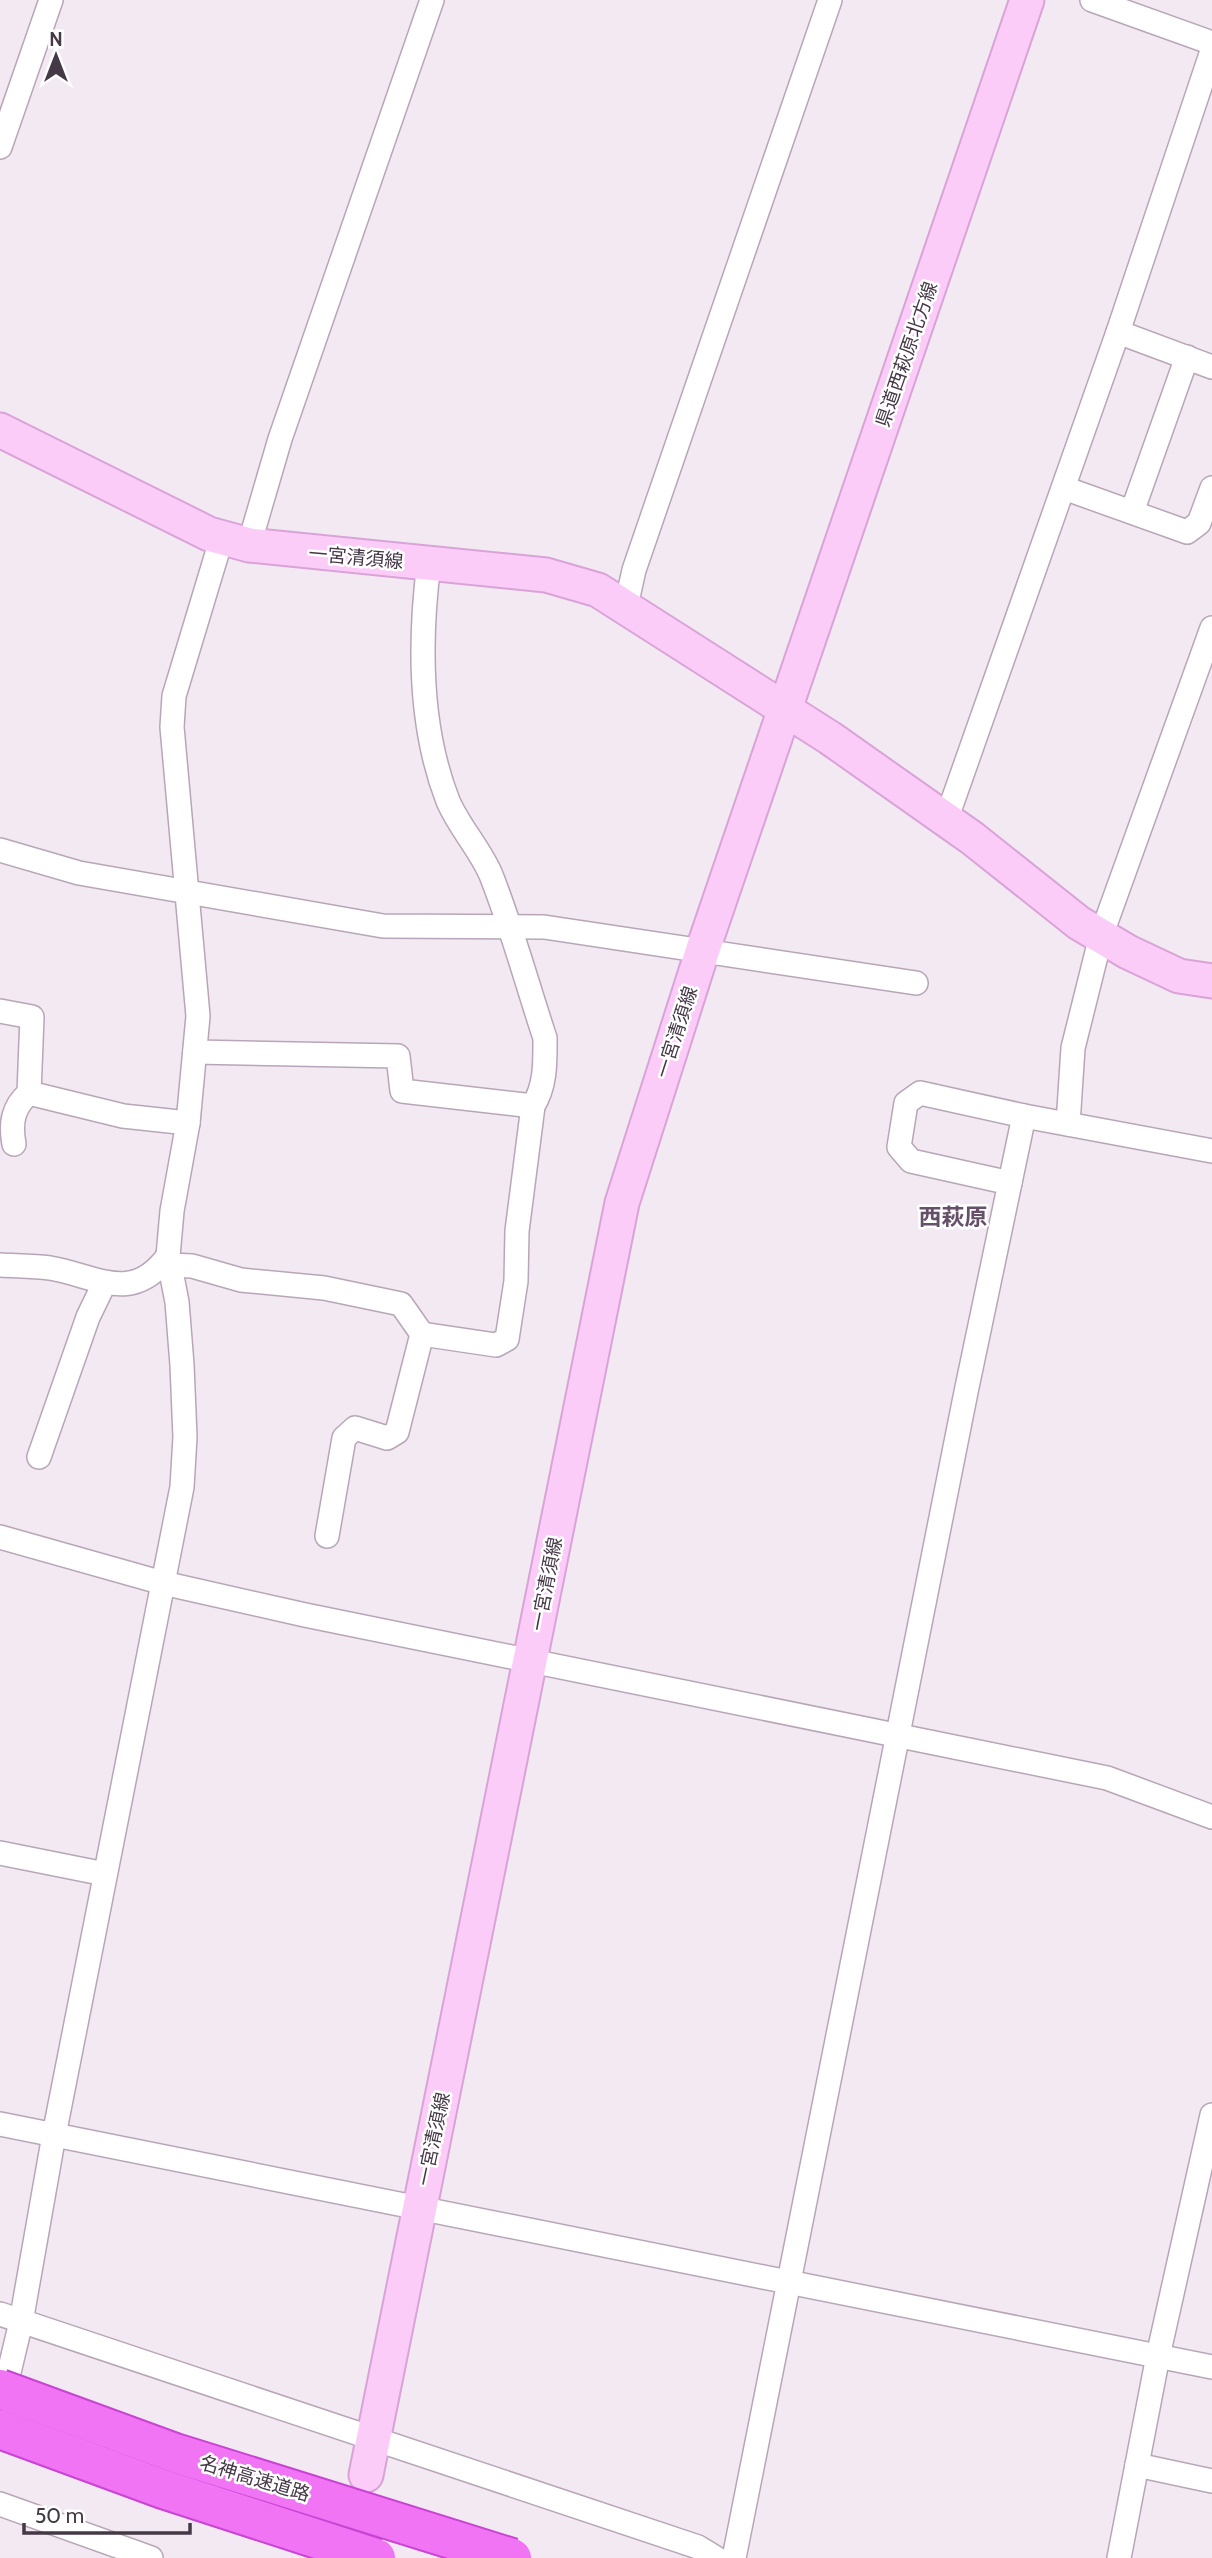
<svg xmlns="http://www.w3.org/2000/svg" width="1212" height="2558" font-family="Cabin,'Noto Sans JP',sans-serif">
  <rect width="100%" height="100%" fill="#f3e9f3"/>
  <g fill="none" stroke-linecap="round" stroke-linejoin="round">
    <!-- minor casing -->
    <g stroke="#b8a6b8" stroke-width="26">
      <g id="minor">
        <path d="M 1092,0 L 1212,43"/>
        <path d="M 0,147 L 51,0"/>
        <path d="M 1118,332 L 1212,367"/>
        <path d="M 1064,488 L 1187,532 L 1199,523 L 1212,488"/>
        <path d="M 1132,512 L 1187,357"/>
        <path d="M 249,545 L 280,439 L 432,0"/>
        <path d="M 626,606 L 634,570 L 830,0"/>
        <path d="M 946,820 L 1118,332 L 1212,51"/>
        <path d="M 0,850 L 79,873 L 383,926 L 544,927 L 916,983"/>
        <path d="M 0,1011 L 32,1017 L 29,1093"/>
        <path d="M 195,1052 L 398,1056 L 402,1091 L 533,1106"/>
        <path d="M 1068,1124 L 1073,1048 L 1101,936 L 1212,628"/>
        <path d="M 14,1144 C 10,1123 13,1107 29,1093 L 123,1116 L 188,1123"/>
        <path d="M 1010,1183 L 911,1161 L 899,1147 L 906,1103 L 920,1093 L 1024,1116 L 1212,1151"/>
        <path d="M 0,1265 C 16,1266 33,1266 50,1268 C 97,1276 132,1305 168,1256"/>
        <path d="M 170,1265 L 192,1266 L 241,1280 L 324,1288 L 401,1304 L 422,1334 L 397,1432 L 387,1438 L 355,1428 L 344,1438 L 327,1536"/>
        <path d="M 422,1334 L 496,1345 L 507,1339 L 516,1281 L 517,1231 L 533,1106 C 546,1085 545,1062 545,1038 C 527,984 512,928 491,875 C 480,849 459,827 448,801 C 419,727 419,641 429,563"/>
        <path d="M 39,1457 L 88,1317 L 104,1284"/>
        <path d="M 0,1537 L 163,1583 L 305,1615 L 1107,1778 L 1212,1817"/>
        <path d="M 0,1853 L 105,1874"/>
        <path d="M 0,2124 L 1212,2367"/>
        <path d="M 0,2314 L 698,2547 L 716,2558"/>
        <path d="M 0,2410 L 21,2322 L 54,2135 L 182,1487 L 185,1437 L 182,1365 L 177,1302 L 168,1256 L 172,1211 L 188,1123 L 198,1016 L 172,727 L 174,696 L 222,537"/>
        <path d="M 1137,2465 L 1212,2481"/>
        <path d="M 0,2504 L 151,2558"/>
        <path d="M 734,2558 L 966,1392 L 1024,1116"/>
        <path d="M 1119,2558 L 1158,2356 L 1212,2115"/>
      </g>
    </g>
    <!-- secondary casing -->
    <g stroke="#d9a3d7" stroke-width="37">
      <g id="secondary">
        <path d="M 0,430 L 209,534 L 249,545 L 546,575 L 598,590 L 830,738 L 972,838 L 1079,923 L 1128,952 L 1179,976 L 1212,981"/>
        <path d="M 366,2475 L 622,1203 L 703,949 L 1027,0"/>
      </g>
    </g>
    <!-- minor -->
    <use href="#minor" stroke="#fff" stroke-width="23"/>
    <!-- secondary -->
    <use href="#secondary" stroke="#fbccf8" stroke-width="33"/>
    <!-- motorway-bridge casing -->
    <g stroke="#c944d3" stroke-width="42" stroke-linecap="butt">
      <g id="motorway-bridge">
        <path d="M 0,2389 L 175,2453 L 512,2558"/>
        <path d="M 0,2429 L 163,2489 L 376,2558"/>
      </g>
    </g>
    <!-- motorway-bridge -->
    <use href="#motorway-bridge" stroke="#f074f4" stroke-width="38"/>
  </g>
  <g text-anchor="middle" stroke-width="5" stroke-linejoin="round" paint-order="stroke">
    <!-- street labels -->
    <g font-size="19" fill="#453847" stroke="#fff">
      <text transform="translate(906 354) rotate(-71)" y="7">県道西萩原北方線</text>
      <text transform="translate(356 557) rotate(5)" y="7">一宮清須線</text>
      <text transform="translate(676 1032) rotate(-72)" y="7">一宮清須線</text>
      <text transform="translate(546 1584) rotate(-79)" y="7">一宮清須線</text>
      <text transform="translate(433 2139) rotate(-78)" y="7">一宮清須線</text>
      <text transform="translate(255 2478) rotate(17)" y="7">名神高速道路</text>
    </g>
    <!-- quarter labels -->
    <g font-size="23" font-weight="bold" fill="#665069" stroke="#fff">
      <text x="953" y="1225">西萩原</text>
    </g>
  </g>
  <!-- north arrow -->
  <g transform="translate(56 56)" stroke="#ffffff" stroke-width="5" paint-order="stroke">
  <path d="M0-5L12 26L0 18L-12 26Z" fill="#453847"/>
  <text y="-10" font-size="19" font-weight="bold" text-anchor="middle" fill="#453847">N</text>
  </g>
  <!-- scale -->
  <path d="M24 2523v10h166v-10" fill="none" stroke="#453847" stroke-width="3.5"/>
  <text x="35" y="2523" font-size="21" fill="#453847" stroke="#ffffff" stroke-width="5" paint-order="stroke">50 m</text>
</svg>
